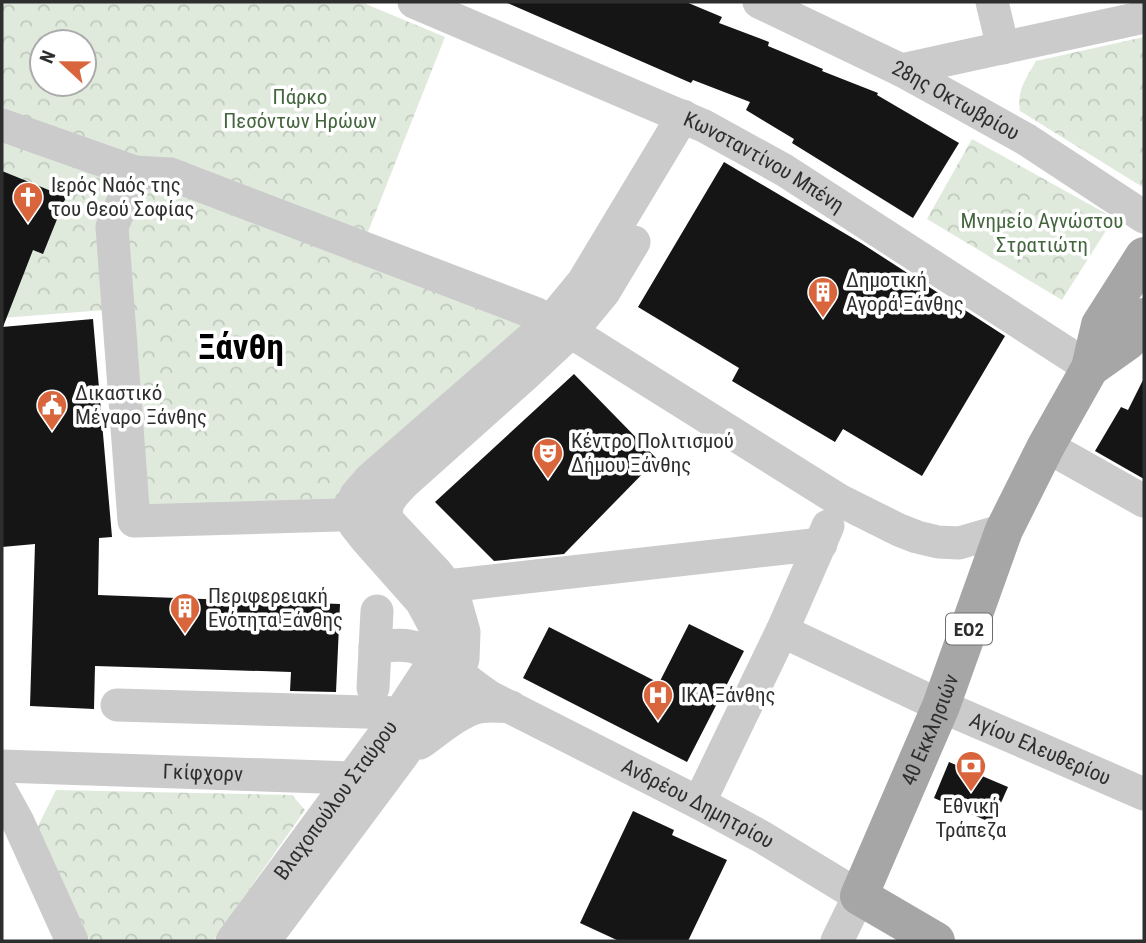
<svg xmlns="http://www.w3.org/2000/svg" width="1146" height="943" font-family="'Roboto Condensed',sans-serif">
  <defs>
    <pattern id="park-crowns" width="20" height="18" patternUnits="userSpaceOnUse" patternTransform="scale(1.75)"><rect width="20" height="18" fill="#dfeadc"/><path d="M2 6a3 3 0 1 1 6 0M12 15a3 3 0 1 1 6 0" fill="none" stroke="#c0c9bd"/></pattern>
  </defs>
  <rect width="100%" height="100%" fill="#fff"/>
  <!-- park -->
  <g fill="url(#park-crowns)" fill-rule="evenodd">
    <path d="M 2,2 L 361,2 L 445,37 L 362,247 L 550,322 L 351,506 L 134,521 L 118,309 L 2,318 ZM 42,42 L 84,42 L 84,84 L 42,84 Z"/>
    <path d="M 1144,37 L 1144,188 L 1020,111 C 1017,89 1026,79 1036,61 Z"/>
    <path d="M 972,139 L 1114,218 L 1062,300 L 927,219 Z"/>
    <path d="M 56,790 L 292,795 L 305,810 L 213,941 L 90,941 L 35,832 Z"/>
  </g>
  <!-- building -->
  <g fill="#151515">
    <path d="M 505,2 L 686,2 L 722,17 L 719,23 L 769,42 L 768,46 L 823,69 L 822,71 L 878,93 L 877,95 L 959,143 L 913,218 L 792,143 L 794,139 L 746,110 L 750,102 L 693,80 L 691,83 Z"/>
    <path d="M 724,162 L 861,243 L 1005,336 L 922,476 L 843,429 L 835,442 L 732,381 L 739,368 L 638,307 Z"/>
    <path d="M 2,171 L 66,197 L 43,254 L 33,250 L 3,327 Z"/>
    <path d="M 93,319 L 112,537 L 99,538 L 98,595 L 340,604 L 336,692 L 290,691 L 291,672 L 95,666 L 94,709 L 30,706 L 35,544 L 2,547 L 2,327 Z"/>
    <path d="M 574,374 L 657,459 L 564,554 L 494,561 L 435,502 Z"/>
    <path d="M 1144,378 L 1144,479 L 1095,451 L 1121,407 L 1128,410 Z"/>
    <path d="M 689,624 L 744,651 L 687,762 L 523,678 L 549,627 L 659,683 Z"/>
    <path d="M 949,762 L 1008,787 L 992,823 L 934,798 Z"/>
    <path d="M 633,811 L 674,830 L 672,835 L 727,860 L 688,941 L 619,941 L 580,923 Z"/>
  </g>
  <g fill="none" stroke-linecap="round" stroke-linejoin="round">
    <!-- minor -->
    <g stroke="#cbcbcb" stroke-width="33">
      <path id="s1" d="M 414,2 L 704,126 L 784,170 L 1090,368"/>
      <path id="s2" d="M 759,2 L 901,70 L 961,103 L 1027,140 L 1144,217"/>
      <path d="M 992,2 L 1003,48"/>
      <path d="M 901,70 L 1144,17"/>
      <path d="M 2,125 L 135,172 L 170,174 L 537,314 L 571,332 L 839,500 L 899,530 L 917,537 L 938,542 L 959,543 L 1004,530"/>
      <path d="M 135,172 L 112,227 L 134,521 L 373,514"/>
      <path d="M 1046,446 L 1144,501"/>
      <path d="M 447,586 L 821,544"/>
      <path id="s3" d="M 782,631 L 941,706 L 1144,794"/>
      <path id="s4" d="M 375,647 C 386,646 399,644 409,646 C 433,649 467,683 490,697 L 699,803 L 762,837 L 859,896 L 837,941"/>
      <path d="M 373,688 L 377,611"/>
      <path d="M 117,705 L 400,713"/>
      <path d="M 420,743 C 436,732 453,716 472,709 C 484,704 498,706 511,707"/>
      <path id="s5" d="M 2,766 L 353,778 L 370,772"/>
      <path d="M 2,793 L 18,822 L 72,941"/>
      <path d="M 699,803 L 782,631 L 828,526"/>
      <path id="s6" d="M 232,941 L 400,713 L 436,658 L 439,646 L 438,638 L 434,625 L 421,601 L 366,539 L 355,525 L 350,511 L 356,495 L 370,479 L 550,322 L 583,282 L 683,116"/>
      <path d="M 264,941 L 402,756 L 457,675 L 463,659 L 464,632 L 455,600 L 447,586 L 436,572 L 388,521 C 382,505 393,494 404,483 L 525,375 L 571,332 L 604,292 L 634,242"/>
    </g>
    <!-- major -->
    <g stroke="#a6a6a6" stroke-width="38">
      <path d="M 1090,368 L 1128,341 L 1144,317"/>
      <path id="s7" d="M 936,941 L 859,896 L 941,706 L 1004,530 L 1046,446 L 1090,368 L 1100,325 L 1144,256"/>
    </g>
  </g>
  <!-- icons -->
  <defs>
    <g id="church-pin" transform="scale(1.575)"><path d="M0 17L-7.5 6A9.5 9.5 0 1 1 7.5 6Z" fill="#d8653c" stroke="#fff"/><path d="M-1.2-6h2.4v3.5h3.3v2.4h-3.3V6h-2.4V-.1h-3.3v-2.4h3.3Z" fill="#fff"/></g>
    <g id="building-pin" transform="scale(1.575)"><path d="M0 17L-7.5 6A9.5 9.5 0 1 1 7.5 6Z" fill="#d8653c" stroke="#fff"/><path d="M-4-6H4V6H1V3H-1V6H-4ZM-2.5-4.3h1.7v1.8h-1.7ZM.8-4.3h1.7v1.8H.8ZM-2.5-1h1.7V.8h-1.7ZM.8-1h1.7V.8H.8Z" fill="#fff"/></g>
    <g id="civic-pin" transform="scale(1.575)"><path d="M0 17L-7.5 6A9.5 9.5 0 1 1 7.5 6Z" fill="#d8653c" stroke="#fff"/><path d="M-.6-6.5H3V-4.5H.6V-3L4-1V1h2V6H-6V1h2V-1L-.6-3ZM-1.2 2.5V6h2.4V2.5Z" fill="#fff"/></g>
    <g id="theatre-pin" transform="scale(1.575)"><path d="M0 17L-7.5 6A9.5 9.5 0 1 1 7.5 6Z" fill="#d8653c" stroke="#fff"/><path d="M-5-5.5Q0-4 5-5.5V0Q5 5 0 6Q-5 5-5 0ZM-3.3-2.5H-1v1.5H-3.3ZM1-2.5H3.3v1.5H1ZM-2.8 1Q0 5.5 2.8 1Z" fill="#fff"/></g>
    <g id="hospital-pin" transform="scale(1.575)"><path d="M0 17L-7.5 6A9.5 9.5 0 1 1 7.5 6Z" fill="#d8653c" stroke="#fff"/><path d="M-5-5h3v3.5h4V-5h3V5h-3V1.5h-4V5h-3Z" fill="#fff"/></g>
    <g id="bank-pin" transform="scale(1.575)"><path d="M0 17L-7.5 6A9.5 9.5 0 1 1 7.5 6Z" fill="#d8653c" stroke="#fff"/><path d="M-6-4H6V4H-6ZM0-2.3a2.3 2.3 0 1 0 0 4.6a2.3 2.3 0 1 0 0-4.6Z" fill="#fff"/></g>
  </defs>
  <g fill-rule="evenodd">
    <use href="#church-pin" x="28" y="197"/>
    <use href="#building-pin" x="823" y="292"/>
    <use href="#civic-pin" x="52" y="405"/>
    <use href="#theatre-pin" x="548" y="453"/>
    <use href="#building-pin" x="185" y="608"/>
    <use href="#hospital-pin" x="658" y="695"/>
    <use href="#bank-pin" x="971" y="766"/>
  </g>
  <g text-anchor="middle" stroke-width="7" stroke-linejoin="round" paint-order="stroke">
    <!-- shield labels -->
    <rect fill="#fff" stroke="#6d6d6d" stroke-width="2" x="946" y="613.5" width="46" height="31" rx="5"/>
    <g font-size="19" font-weight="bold" fill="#2e2e2e">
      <text x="969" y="636">ΕΟ2</text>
    </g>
    <!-- park labels -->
    <g font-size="21" fill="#44663e" stroke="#fff">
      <text x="300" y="104">Πάρκο<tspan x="300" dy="24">Πεσόντων Ηρώων</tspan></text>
      <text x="1042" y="228">Μνημείο Αγνώστου<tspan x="1042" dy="24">Στρατιώτη</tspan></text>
    </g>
    <!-- street labels -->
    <g font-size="21" fill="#2e2e2e" stroke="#fff">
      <text dy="7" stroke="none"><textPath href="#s2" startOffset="220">28ης Οκτωβρίου</textPath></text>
      <text dy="7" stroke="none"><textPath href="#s1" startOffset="385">Κωνσταντίνου Μπένη</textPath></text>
      <text dy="7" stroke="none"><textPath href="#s7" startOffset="270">40 Εκκλησιών</textPath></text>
      <text dy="7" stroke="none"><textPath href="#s3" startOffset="284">Αγίου Ελευθερίου</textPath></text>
      <text dy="7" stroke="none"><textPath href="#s5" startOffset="201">Γκίφχορν</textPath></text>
      <text dy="7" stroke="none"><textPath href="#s6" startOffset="175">Βλαχοπούλου Σταύρου</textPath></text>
      <text dy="7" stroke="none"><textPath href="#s4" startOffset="364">Ανδρέου Δημητρίου</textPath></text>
    </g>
    <!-- poi labels -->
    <g font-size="21" fill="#2e2e2e" stroke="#fff" text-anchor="start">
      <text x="51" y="192">Ιερός Ναός της<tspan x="51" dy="24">του Θεού Σοφίας</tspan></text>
      <text x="846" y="287">Δημοτική<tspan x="846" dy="24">Αγορά Ξάνθης</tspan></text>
      <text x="75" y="400">Δικαστικό<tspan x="75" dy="24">Μέγαρο Ξάνθης</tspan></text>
      <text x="571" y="448">Κέντρο Πολιτισμού<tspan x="571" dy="24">Δήμου Ξάνθης</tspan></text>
      <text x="208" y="603">Περιφερειακή<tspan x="208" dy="24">Ενότητα Ξάνθης</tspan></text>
      <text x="681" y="702">ΙΚΑ Ξάνθης</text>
      <text x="971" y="813" text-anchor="middle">Εθνική<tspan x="971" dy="24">Τράπεζα</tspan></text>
    </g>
    <!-- town labels -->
    <g font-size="35" font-weight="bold" fill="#000" stroke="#fff">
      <text x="241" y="359">Ξάνθη</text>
    </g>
  </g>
  <!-- border -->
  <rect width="1146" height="943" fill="none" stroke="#2e2e2e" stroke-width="7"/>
  <!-- north arrow -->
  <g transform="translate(63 63) rotate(292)"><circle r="33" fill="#ffffff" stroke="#ababab" stroke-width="2"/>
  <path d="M0-5L12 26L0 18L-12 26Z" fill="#d8653c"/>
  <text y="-10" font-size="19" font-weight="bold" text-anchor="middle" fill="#2e2e2e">N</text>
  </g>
</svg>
